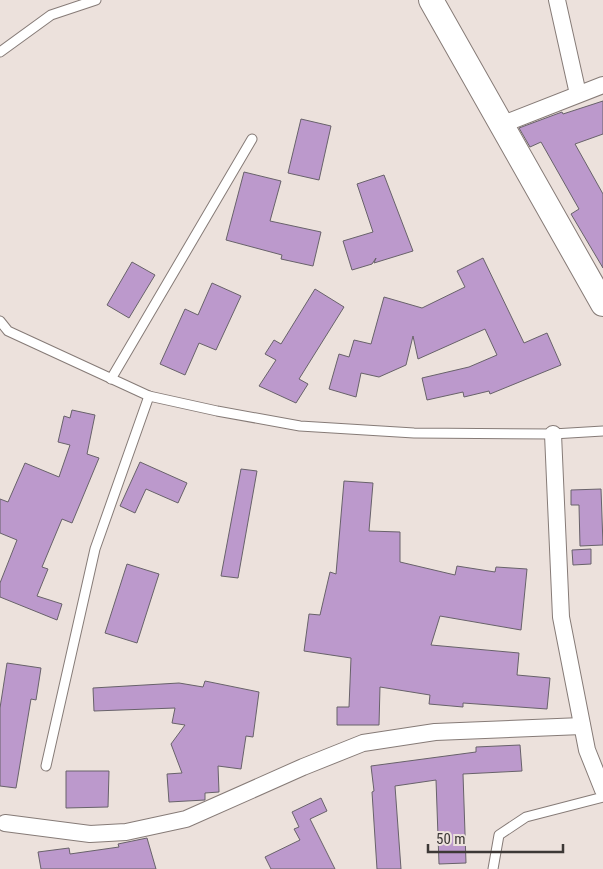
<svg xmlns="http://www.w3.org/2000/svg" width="603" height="869" font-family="'Roboto Condensed',sans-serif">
  <rect width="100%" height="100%" fill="#ece1dc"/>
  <!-- building -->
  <g fill="#bc99cc" stroke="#68626a">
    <path d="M 603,101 L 603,134 L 575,144 L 603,194 L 603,268 L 571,214 L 579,209 L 541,142 L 530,147 L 519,128 L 562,112 L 563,114 Z"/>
    <path d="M 301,119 L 331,126 L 319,180 L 288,173 Z"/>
    <path d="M 244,172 L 281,181 L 270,221 L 321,232 L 313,266 L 281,259 L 282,255 L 226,240 Z"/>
    <path d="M 384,175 L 413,251 L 374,263 L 376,258 L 372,264 L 352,270 L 343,241 L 373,232 L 357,184 Z"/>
    <path d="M 483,258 L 524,343 L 547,333 L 561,365 L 490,394 L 489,391 L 464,397 L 463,392 L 427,400 L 422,378 L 469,367 L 497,355 L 485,329 L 418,359 L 413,336 L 406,365 L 379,377 L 361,373 L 356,397 L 329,389 L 339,354 L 349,357 L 354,340 L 371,344 L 384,297 L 422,308 L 465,287 L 457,271 Z"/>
    <path d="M 132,262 L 155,275 L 129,318 L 107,305 Z"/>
    <path d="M 212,283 L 241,296 L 216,350 L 199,343 L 185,375 L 160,364 L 185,309 L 198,315 Z"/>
    <path d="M 315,289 L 344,307 L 299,379 L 308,384 L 296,403 L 259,386 L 276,360 L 265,354 L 274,340 L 281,344 Z"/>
    <path d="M 72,410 L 95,415 L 87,454 L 99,458 L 72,523 L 62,519 L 42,567 L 48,569 L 37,596 L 62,604 L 57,620 L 0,597 L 0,583 L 17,540 L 0,533 L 0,499 L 8,502 L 25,463 L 59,477 L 70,445 L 58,442 L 64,416 L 70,418 Z"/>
    <path d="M 140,462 L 187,483 L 178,503 L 146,489 L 135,513 L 120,506 Z"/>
    <path d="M 241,469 L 257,471 L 238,578 L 221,576 Z"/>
    <path d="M 344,481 L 373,483 L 369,531 L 400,532 L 400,562 L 455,575 L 457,566 L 495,572 L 496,567 L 527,569 L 521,630 L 440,616 L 431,645 L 519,653 L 517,675 L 550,678 L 547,709 L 463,703 L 463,707 L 429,704 L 430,695 L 380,687 L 379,725 L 337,725 L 337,707 L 349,707 L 351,658 L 304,651 L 309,614 L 320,615 L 330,572 L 336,574 Z"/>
    <path d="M 601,489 L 603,545 L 580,546 L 579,505 L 571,505 L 571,490 Z"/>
    <path d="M 591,549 L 591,564 L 573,565 L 572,550 Z"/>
    <path d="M 127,564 L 159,574 L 137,643 L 105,633 Z"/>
    <path d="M 7,663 L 41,668 L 36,700 L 31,699 L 16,788 L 0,786 L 0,708 Z"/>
    <path d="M 205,681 L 259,692 L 253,737 L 246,736 L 241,769 L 218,766 L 219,792 L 205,793 L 205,800 L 169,802 L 167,774 L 182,773 L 171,744 L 185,725 L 172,723 L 175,708 L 94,711 L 93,688 L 179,683 L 203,687 Z"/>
    <path d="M 520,745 L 522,771 L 463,774 L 466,863 L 439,864 L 436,780 L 395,786 L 401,869 L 377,869 L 372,792 L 374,791 L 371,766 L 476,752 L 476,747 Z"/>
    <path d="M 66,771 L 109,771 L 108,807 L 66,808 Z"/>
    <path d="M 321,798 L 327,811 L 310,819 L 335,869 L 271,869 L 265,857 L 300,840 L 294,829 L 299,827 L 292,812 Z"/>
    <path d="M 147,838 L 156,869 L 41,869 L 38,852 L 69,848 L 70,854 L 119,847 L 118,844 Z"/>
  </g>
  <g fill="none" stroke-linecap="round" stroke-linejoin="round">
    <!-- lane casing -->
    <g stroke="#867b77" stroke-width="11">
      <g id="lane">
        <path d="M 0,52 L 51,15 L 96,0"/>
        <path d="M 0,321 L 8,331 L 149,396 L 217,411 L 300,426 L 414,433 L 553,434 L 603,431"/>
        <path d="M 111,379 L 252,139"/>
        <path d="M 46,766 L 95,549 L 149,396"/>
        <path d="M 493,869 L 499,835 L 526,817 L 603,797"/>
      </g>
    </g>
    <!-- street casing -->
    <g stroke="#867b77" stroke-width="18">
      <g id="street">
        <path d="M 557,0 L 578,94"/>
        <path d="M 503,124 L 603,85"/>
        <path d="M 553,434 L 561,617 L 587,750 L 603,790"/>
        <path d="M 5,823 L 90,834 L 126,832 L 186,819 L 303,767 L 363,743 L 435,732 L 582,726"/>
      </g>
    </g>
    <!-- secondary casing -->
    <g stroke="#867b77" stroke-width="26">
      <path id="secondary" d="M 431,0 L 603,304"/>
    </g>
    <!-- lane -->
    <use href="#lane" stroke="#fff" stroke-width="9"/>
    <!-- street -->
    <use href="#street" stroke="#fff" stroke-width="16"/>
    <!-- secondary -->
    <use href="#secondary" stroke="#fff" stroke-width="24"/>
  </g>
  <!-- scale -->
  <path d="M428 844v8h135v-8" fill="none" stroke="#3c3836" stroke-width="2.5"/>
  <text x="436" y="844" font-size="15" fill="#3c3836" stroke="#ece1dc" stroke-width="4" paint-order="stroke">50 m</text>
</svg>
